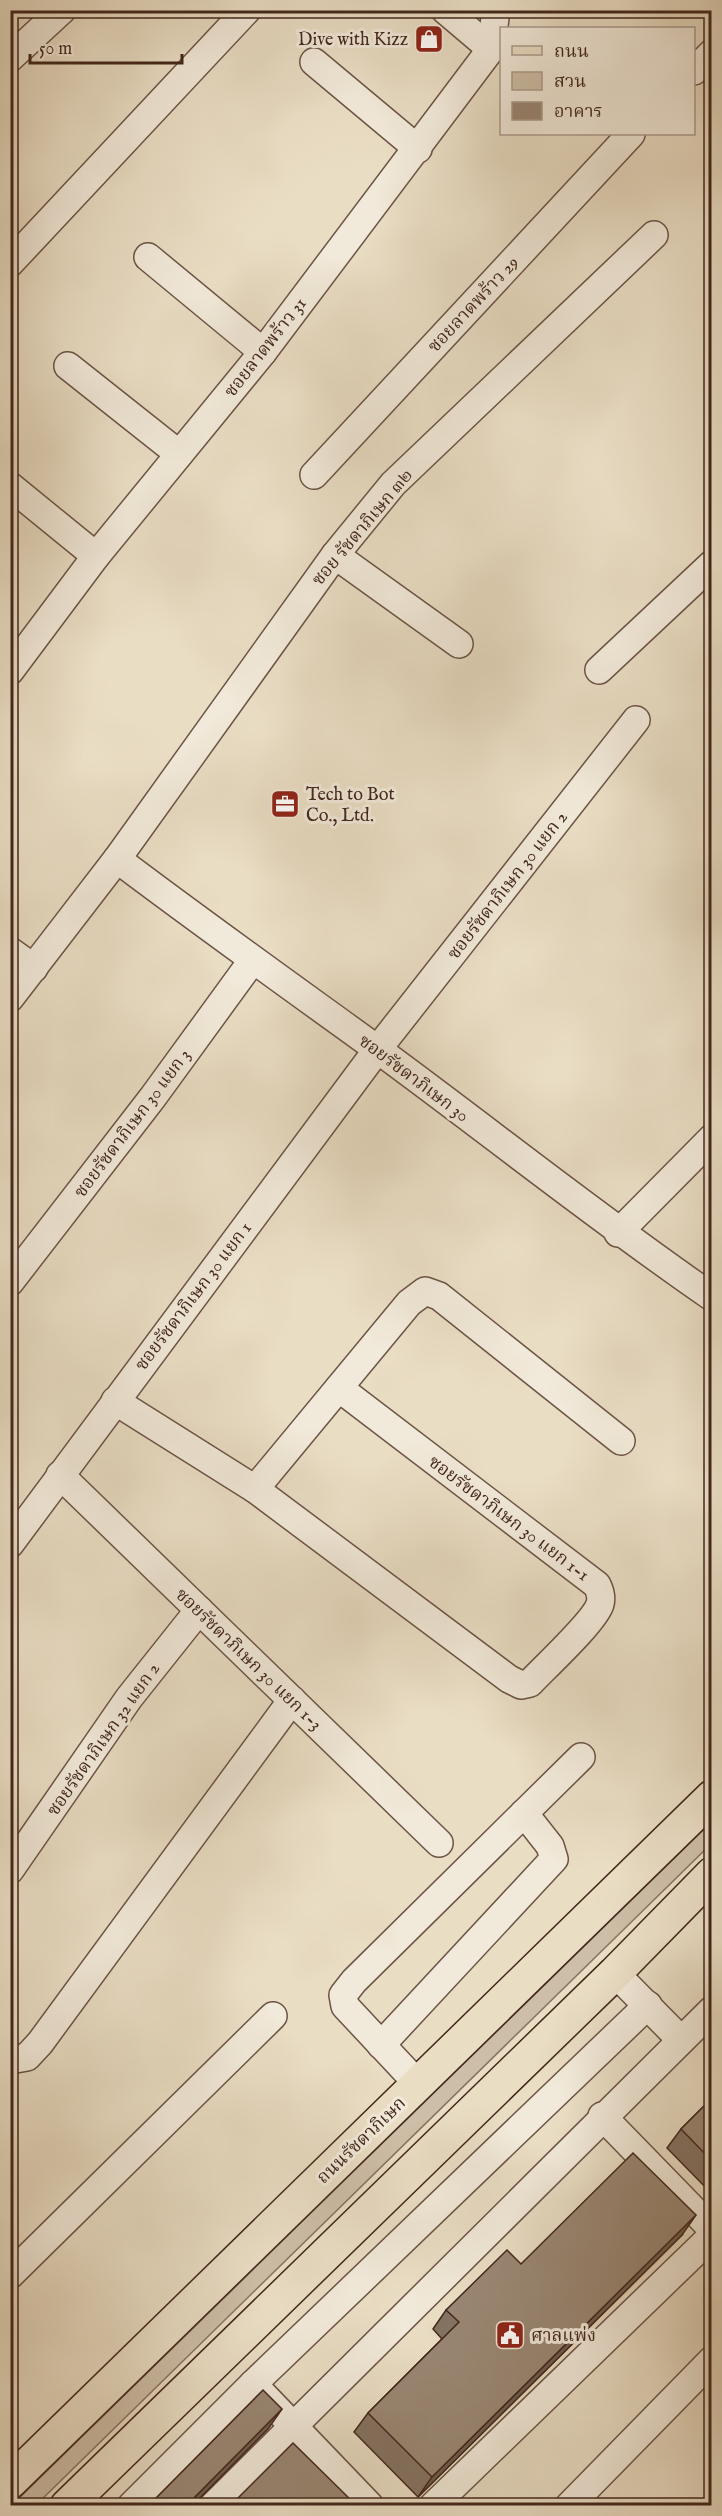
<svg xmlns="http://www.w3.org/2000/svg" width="722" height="2516" font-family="'IM FELL English','Noto Serif Thai',serif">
  <rect width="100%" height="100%" fill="#e9ddc4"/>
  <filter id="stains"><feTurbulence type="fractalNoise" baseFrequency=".00333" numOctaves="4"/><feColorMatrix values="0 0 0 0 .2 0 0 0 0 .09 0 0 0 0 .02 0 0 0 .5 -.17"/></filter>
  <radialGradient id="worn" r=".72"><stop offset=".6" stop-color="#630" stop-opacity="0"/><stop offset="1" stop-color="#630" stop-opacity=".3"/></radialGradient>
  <!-- green -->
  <path fill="#cdbea7" stroke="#887262" stroke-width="1.5" d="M 711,1822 L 711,1844 L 36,2505 L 11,2506 Z"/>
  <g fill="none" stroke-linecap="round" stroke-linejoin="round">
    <!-- minor casing -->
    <g stroke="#6c5446" stroke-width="30">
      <g id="minor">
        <path d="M 445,10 L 491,49"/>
        <path d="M 10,58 L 62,10"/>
        <path d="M 314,62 L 418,149"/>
        <path d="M 694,71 L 712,53"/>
        <path d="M 148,257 L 263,352"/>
        <path d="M 10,263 L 247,10"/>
        <path d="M 68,366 L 179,454"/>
        <path d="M 314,475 L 631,134"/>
        <path d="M 10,486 L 96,556"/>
        <path d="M 335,555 L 459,644"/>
        <path d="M 599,670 L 712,564"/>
        <path d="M 10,671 L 96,556 L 263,352 L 491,49 L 496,10"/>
        <path d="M 117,859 C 203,924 290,986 377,1049 C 489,1131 597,1218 712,1297"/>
        <path d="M 10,951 L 34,968"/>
        <path d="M 10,998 L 117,859 L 335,555 L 393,484 L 654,235"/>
        <path d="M 618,1233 L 712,1138"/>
        <path d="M 10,1282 L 153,1097 L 252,961"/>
        <path d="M 115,1401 L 255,1489 L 509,1679 L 521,1685 L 530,1683 C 545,1667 595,1621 600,1604 C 602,1597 600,1591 597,1585 L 339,1388"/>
        <path d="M 60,1475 L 439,1843"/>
        <path d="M 255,1489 L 409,1303 L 425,1291 L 439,1296 L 621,1441"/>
        <path d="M 10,1544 L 377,1050 L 636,720"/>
        <path d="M 10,1870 L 129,1698 L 199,1610"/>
        <path d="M 615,1973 L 681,2040"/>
        <path d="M 381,2045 L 554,1859 L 550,1846 L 524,1813"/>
        <path d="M 10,2060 L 27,2057 L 40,2043 L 292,1700"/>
        <path d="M 418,2084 L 345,2006 L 343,1995 L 354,1981 L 581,1757"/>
        <path d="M 602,2116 L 712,2229"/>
        <path d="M 10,2275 L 273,2016"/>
        <path d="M 131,2506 L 253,2384"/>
        <path d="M 213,2506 L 712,2010"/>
        <path d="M 370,2506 L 253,2384 L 648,2005"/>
        <path d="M 433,2506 L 712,2236"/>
        <path d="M 569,2506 L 712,2360"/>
      </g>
    </g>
    <!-- major casing -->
    <g stroke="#42271c" stroke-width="36">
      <g id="major">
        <path d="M 10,2482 L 712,1797"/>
        <path d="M 67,2506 L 615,1973 L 712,1874"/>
      </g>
    </g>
    <!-- minor -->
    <use href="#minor" stroke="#f1e9d9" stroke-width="27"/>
    <!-- major -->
    <use href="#major" stroke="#e9ddc4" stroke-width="33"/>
  </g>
  <!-- wall -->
  <g fill="#847363" stroke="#42271c" stroke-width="1.5">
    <path d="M 711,2099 L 711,2193 L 667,2148 L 681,2129 Z"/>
    <path d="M 682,2235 L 418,2497 L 354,2432 L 368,2413 L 442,2339 L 433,2329 L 446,2310 L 521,2264 Z"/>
  </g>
  <!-- shaded-wall -->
  <g fill="#6b5e50" stroke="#42271c" stroke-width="1.5">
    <path d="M 696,2215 L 682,2235 L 418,2497 L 432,2477 Z"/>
    <path d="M 282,2409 L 268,2429 L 193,2505 L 187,2505 Z"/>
  </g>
  <!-- building -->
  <g fill="#998673" stroke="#42271c" stroke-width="1.5">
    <path d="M 711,2099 L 711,2160 L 681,2129 Z"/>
    <path d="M 633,2153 L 696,2215 L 432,2477 L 368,2413 L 459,2322 L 446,2310 L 507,2250 L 521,2264 Z"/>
    <path d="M 263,2390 L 282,2409 L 187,2505 L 139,2505 L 143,2502 L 156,2498 Z"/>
    <path d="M 293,2443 L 356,2505 L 231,2505 Z"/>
  </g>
  <!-- icons -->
  <defs>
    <g id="shop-square" transform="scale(1.5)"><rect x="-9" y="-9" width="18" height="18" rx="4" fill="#8f2418" stroke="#f1e9d9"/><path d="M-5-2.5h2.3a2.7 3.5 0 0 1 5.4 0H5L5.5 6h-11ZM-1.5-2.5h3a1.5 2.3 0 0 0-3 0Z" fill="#fff"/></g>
    <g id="office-square" transform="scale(1.5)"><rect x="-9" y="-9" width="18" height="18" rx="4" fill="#8f2418" stroke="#f1e9d9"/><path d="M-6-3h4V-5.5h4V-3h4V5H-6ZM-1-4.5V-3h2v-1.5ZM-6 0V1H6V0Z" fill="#fff"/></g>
    <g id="civic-square" transform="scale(1.5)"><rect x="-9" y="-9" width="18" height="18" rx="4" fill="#8f2418" stroke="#f1e9d9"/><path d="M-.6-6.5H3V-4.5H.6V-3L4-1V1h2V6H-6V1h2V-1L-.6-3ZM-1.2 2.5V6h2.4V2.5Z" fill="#fff"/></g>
  </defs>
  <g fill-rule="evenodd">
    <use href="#shop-square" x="429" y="39"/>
    <use href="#office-square" x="285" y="804"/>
    <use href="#civic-square" x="510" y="2335"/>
  </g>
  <g text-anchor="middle" stroke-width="6" stroke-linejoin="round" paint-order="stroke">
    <!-- poi labels -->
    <g font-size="18" fill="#42271c" stroke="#f1e9d9" text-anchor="start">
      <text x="408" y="45" text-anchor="end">Dive with Kizz</text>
      <text x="306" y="800">Tech to Bot<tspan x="306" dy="21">Co., Ltd.</tspan></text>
      <text x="531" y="2341">ศาลแพ่ง</text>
    </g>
    <!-- street labels -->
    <g font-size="18" fill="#42271c" stroke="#f1e9d9">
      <text transform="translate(473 304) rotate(-47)" y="6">ซอยลาดพร้าว 29</text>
      <text transform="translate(265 347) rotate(-52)" y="6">ซอยลาดพร้าว 31</text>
      <text transform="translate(362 527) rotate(-50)" y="6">ซอย รัชดาภิเษก ๓๒</text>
      <text transform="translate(507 885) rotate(-52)" y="6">ซอยรัชดาภิเษก 30 แยก 2</text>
      <text transform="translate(414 1078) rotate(37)" y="6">ซอยรัชดาภิเษก 30</text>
      <text transform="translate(132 1123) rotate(-53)" y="6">ซอยรัชดาภิเษก 30 แยก 3</text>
      <text transform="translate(193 1296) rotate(-53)" y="6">ซอยรัชดาภิเษก 30 แยก 1</text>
      <text transform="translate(509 1518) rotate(37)" y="6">ซอยรัชดาภิเษก 30 แยก 1-1</text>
      <text transform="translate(249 1659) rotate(44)" y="6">ซอยรัชดาภิเษก 30 แยก 1-3</text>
      <text transform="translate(103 1739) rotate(-55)" y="6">ซอยรัชดาภิเษก 32 แยก 2</text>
      <text transform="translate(361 2140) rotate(-44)" y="6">ถนนรัชดาภิเษก</text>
    </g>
  </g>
  <!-- margin -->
  <rect width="722" height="2516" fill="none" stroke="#e9ddc4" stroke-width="36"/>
  <rect x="12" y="12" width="698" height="2492" fill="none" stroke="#42271c" stroke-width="3"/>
  <rect x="18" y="18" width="686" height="2480" fill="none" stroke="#42271c" stroke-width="1.5"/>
  <!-- legend -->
  <rect x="500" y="27" width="195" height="108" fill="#f1e9d9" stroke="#ab9b8d" stroke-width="1.5"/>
  <rect x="512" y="46" width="30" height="9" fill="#e9ddc4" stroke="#ab9b8d" stroke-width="1.5"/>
  <text x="554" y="57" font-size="18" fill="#42271c">ถนน</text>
  <rect x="512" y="72" width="30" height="18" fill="#cdbea7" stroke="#ab9b8d" stroke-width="1.5"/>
  <text x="554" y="87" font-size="18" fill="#42271c">สวน</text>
  <rect x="512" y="102" width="30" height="18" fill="#998673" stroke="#ab9b8d" stroke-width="1.5"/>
  <text x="554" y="117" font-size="18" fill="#42271c">อาคาร</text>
  <!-- scale -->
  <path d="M30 54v9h152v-9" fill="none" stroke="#42271c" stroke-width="3"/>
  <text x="39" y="54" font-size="18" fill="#42271c" stroke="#f1e9d9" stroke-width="4.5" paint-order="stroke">50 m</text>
  <rect width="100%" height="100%" filter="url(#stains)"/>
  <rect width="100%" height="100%" fill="url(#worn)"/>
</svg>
